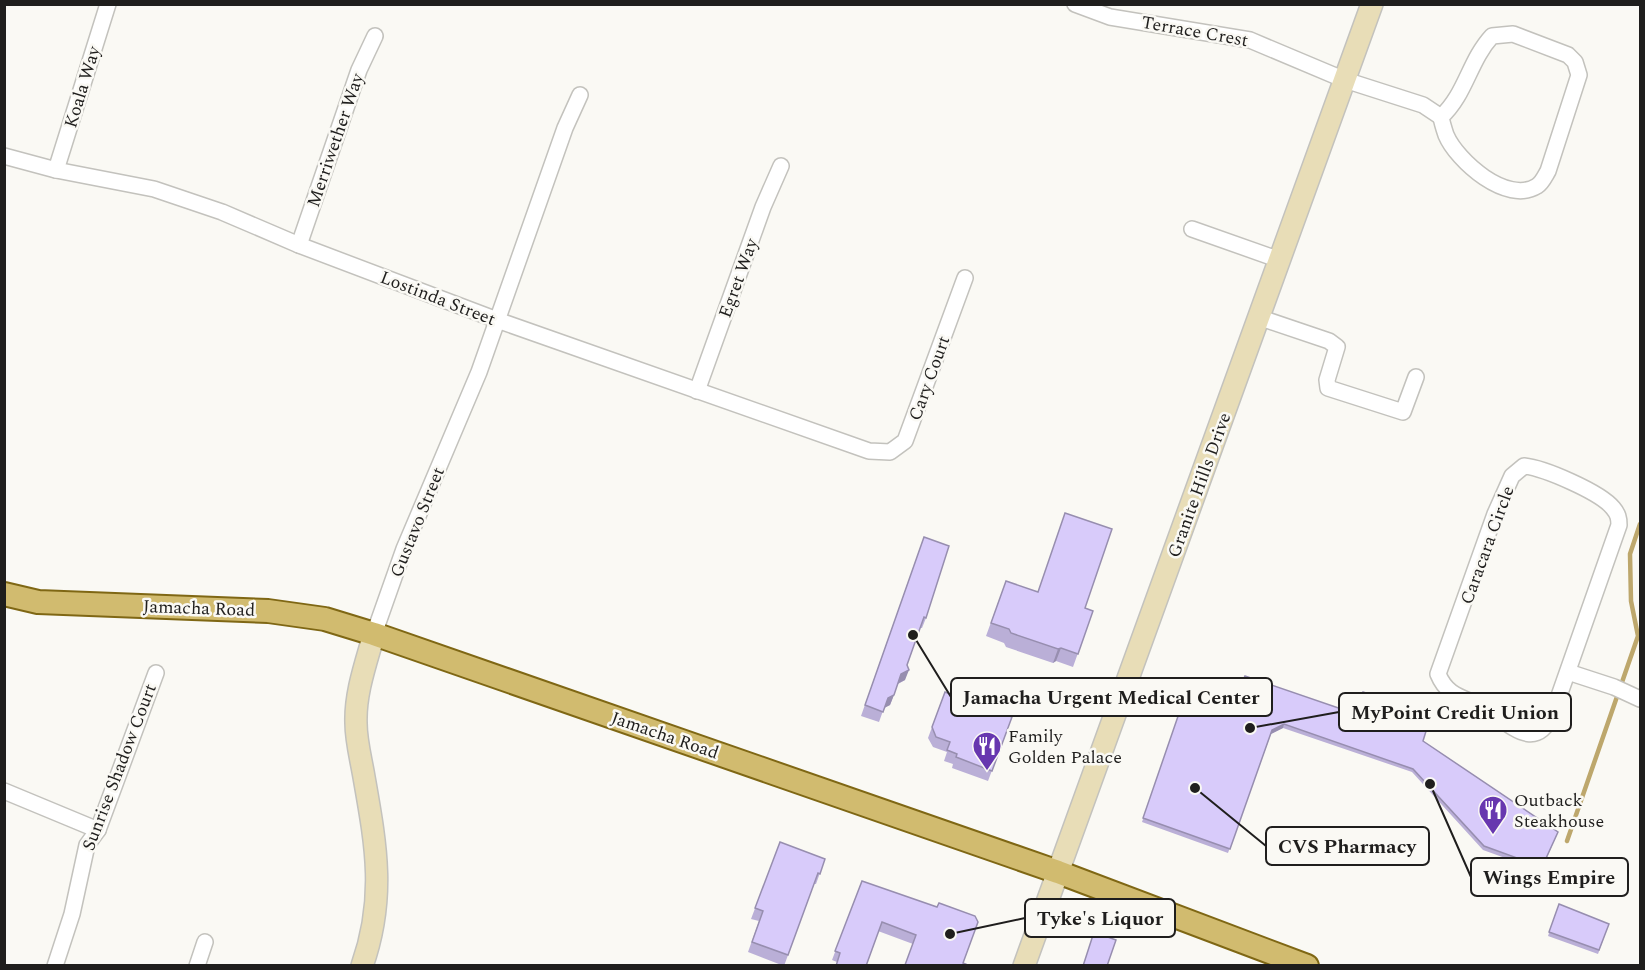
<svg xmlns="http://www.w3.org/2000/svg" width="1645" height="970" font-family="Spectral,serif">
  <rect width="100%" height="100%" fill="#faf9f4"/>
  <g fill="none" stroke-linecap="round" stroke-linejoin="round">
    <!-- stream -->
    <path stroke="#bda76c" stroke-width="4.5" d="M 1567,841 L 1638,636 L 1631,601 L 1630,554 L 1640,524"/>
    <!-- street casing -->
    <g stroke="#c3c2bd" stroke-width="18">
      <g id="street">
        <path d="M 1075,4 L 1110,17 L 1250,40 L 1345,80 L 1423,105 L 1441,117"/>
        <path d="M 1513,34 L 1568,55 L 1575,62 L 1579,75 L 1548,171 C 1545,176 1542,183 1537,186 C 1507,205 1457,161 1446,135 C 1444,129 1442,123 1441,117 C 1466,94 1469,61 1492,36 Z"/>
        <path d="M 4,156 L 56,170 L 154,189 L 222,212 L 299,245 L 497,320 L 869,451 L 890,452 L 905,441 L 965,278"/>
        <path d="M 56,170 L 108,4"/>
        <path d="M 1192,229 L 1280,260"/>
        <path d="M 299,245 L 359,70 L 375,36"/>
        <path d="M 1261,318 L 1329,341 L 1337,347 L 1327,380 L 1328,388 L 1403,412 L 1416,377"/>
        <path d="M 697,391 L 763,207 L 781,166"/>
        <path d="M 1524,466 C 1544,468 1600,492 1613,508 C 1618,514 1619,518 1619,525 L 1553,713 C 1534,757 1506,719 1481,706 C 1462,697 1447,696 1438,674 L 1495,514 L 1512,476 Z"/>
        <path d="M 374,634 L 404,549 L 479,372 L 565,128 L 580,95"/>
        <path d="M 1568,672 L 1614,687 L 1640,699"/>
        <path d="M 4,791 L 98,830"/>
        <path d="M 55,966 L 72,914 L 87,845 L 98,830 L 156,673"/>
        <path d="M 197,966 L 205,942"/>
      </g>
    </g>
    <!-- secondary casing -->
    <g stroke="#c3c2bd" stroke-width="24">
      <g id="secondary">
        <path d="M 362,966 C 386,898 376,845 364,777 C 361,759 356,741 356,723 C 355,693 366,663 374,634"/>
        <path d="M 1024,966 L 1372,4"/>
      </g>
    </g>
    <!-- primary casing -->
    <g stroke="#7f6714" stroke-width="26">
      <path id="primary" d="M 4,594 L 38,602 L 268,611 L 325,619 L 374,634 L 1058,872 L 1307,966"/>
    </g>
    <!-- street -->
    <use href="#street" stroke="#fff" stroke-width="15"/>
    <!-- secondary -->
    <use href="#secondary" stroke="#e8ddb7" stroke-width="21"/>
    <!-- primary -->
    <use href="#primary" stroke="#d1bb6f" stroke-width="22"/>
  </g>
  <!-- wall -->
  <g fill="#baafd7">
    <path d="M 924,537 L 926,618 L 922,628 L 920,628 L 907,665 L 905,680 L 898,684 L 890,705 L 884,708 L 879,722 L 861,716 Z"/>
    <path d="M 1006,581 L 1093,611 L 1073,667 L 1056,661 L 1053,663 L 1006,647 L 1004,643 L 986,636 Z"/>
    <path d="M 945,692 L 1012,717 L 988,781 L 952,768 L 953,764 L 944,761 L 947,752 L 933,747 L 928,738 Z"/>
    <path d="M 1185,696 L 1230,710 L 1423,741 L 1558,832 L 1541,871 L 1483,850 L 1412,772 L 1283,728 L 1271,734 L 1228,853 L 1142,822 Z"/>
    <path d="M 780,842 L 825,859 L 816,884 L 814,884 L 784,966 L 748,952 L 759,921 L 751,919 Z"/>
    <path d="M 862,881 L 963,963 L 970,966 L 905,966 L 913,944 L 878,931 L 837,962 L 832,960 Z"/>
    <path d="M 1559,904 L 1609,924 L 1598,954 L 1548,936 Z"/>
  </g>
  <!-- shaded-wall -->
  <g fill="#978eaf">
    <path d="M 1061,648 L 1056,661 L 1053,663 L 1058,649 Z"/>
    <path d="M 909,670 L 905,680 L 897,684 L 901,674 Z"/>
    <path d="M 894,695 L 890,705 L 884,708 L 888,698 Z"/>
    <path d="M 1284,724 L 1283,728 L 1271,734 L 1272,730 Z"/>
  </g>
  <!-- building -->
  <g fill="#d8cbfa" stroke="#978eaf" stroke-width="1.5">
    <path d="M 1065,513 L 1112,529 L 1085,608 L 1093,611 L 1078,654 L 1061,648 L 1058,649 L 1011,633 L 1009,629 L 991,623 L 1006,581 L 1038,592 Z"/>
    <path d="M 924,537 L 949,546 L 926,618 L 924,617 L 907,665 L 909,670 L 901,674 L 894,695 L 888,698 L 883,712 L 865,705 Z"/>
    <path d="M 1245,676 L 1356,714 L 1363,692 L 1431,715 L 1423,741 L 1558,832 L 1542,867 L 1484,846 L 1413,769 L 1284,724 L 1272,730 L 1230,849 L 1143,818 L 1185,696 L 1230,710 Z"/>
    <path d="M 945,692 L 1012,717 L 992,771 L 956,757 L 957,754 L 947,750 L 950,742 L 936,737 L 932,727 Z"/>
    <path d="M 780,842 L 825,859 L 820,874 L 818,873 L 788,955 L 752,942 L 763,911 L 755,908 Z"/>
    <path d="M 862,881 L 937,907 L 939,903 L 975,916 L 978,922 L 963,963 L 970,966 L 905,965 L 916,935 L 882,922 L 866,966 L 836,966 L 840,953 L 835,951 Z"/>
    <path d="M 1559,904 L 1609,924 L 1599,950 L 1549,932 Z"/>
    <path d="M 1094,932 L 1116,940 L 1107,966 L 1083,966 Z"/>
  </g>
  <!-- icons -->
  <defs>
    <g id="restaurant-pin" transform="scale(1.5)"><path d="M0 17L-7.5 6A9.5 9.5 0 1 1 7.5 6Z" fill="#6737af" stroke="#faf9f4"/><path d="M-5-6h1v4h1v-4h1v4h1v-4h1v5L-1.5 .5V6h-2V.5L-5-1ZM5-6V6H3V1.5H1.5Q1.5-4 5-6Z" fill="#fff"/></g>
  </defs>
  <g fill-rule="evenodd">
    <use href="#restaurant-pin" x="987" y="746"/>
    <use href="#restaurant-pin" x="1493" y="810"/>
  </g>
  <g text-anchor="middle" stroke-width="5" stroke-linejoin="round" paint-order="stroke">
    <!-- street labels -->
    <g font-size="18" fill="#1f1e1d" stroke="#faf9f4">
      <text transform="translate(1195 31) rotate(10)" y="6">Terrace Crest</text>
      <text transform="translate(82 87) rotate(-73)" y="6">Koala Way</text>
      <text transform="translate(335 140) rotate(-71)" y="6">Merriwether Way</text>
      <text transform="translate(738 278) rotate(-70)" y="6">Egret Way</text>
      <text transform="translate(438 298) rotate(21)" y="6">Lostinda Street</text>
      <text transform="translate(929 378) rotate(-70)" y="6">Cary Court</text>
      <text transform="translate(1199 485) rotate(-70)" y="6">Granite Hills Drive</text>
      <text transform="translate(417 522) rotate(-68)" y="6">Gustavo Street</text>
      <text transform="translate(1487 545) rotate(-70)" y="6">Caracara Circle</text>
      <text transform="translate(199 608) rotate(2)" y="6">Jamacha Road</text>
      <text transform="translate(665 735) rotate(19)" y="6">Jamacha Road</text>
      <text transform="translate(119 767) rotate(-69)" y="6">Sunrise Shadow Court</text>
    </g>
    <!-- poi labels -->
    <g font-size="18" fill="#1f1e1d" stroke="#faf9f4" text-anchor="start">
      <text x="1008" y="742">Family<tspan x="1008" dy="21">Golden Palace</tspan></text>
      <text x="1514" y="806">Outback<tspan x="1514" dy="21">Steakhouse</tspan></text>
    </g>
  </g>
  <!-- callouts -->
  <path fill="none" stroke="#1f1e1d" stroke-width="2" d="M913 635L951 697M1250 728L1339 712M1195 788L1266 846M1430 784L1471 877M950 934L1025 918"/>
  <g fill="#1f1e1d" stroke="#faf9f4" stroke-width="2">
    <circle cx="913" cy="635" r="6"/>
    <circle cx="1250" cy="728" r="6"/>
    <circle cx="1195" cy="788" r="6"/>
    <circle cx="1430" cy="784" r="6"/>
    <circle cx="950" cy="934" r="6"/>
  </g>
  <g fill="#faf9f4" stroke="#1f1e1d" stroke-width="2">
    <rect x="951" y="678" width="321" height="38" rx="6"/>
    <rect x="1339" y="693" width="232" height="38" rx="6"/>
    <rect x="1266" y="827" width="163" height="38" rx="6"/>
    <rect x="1471" y="858" width="157" height="38" rx="6"/>
    <rect x="1025" y="899" width="150" height="38" rx="6"/>
  </g>
  <g font-size="20" text-anchor="middle" font-weight="bold" fill="#1f1e1d">
    <text x="1111" y="704">Jamacha Urgent Medical Center</text>
    <text x="1455" y="719">MyPoint Credit Union</text>
    <text x="1347" y="853">CVS Pharmacy</text>
    <text x="1549" y="884">Wings Empire</text>
    <text x="1100" y="925">Tyke's Liquor</text>
  </g>
  <!-- border -->
  <rect width="1645" height="970" fill="none" stroke="#1f1e1d" stroke-width="12"/>
</svg>
